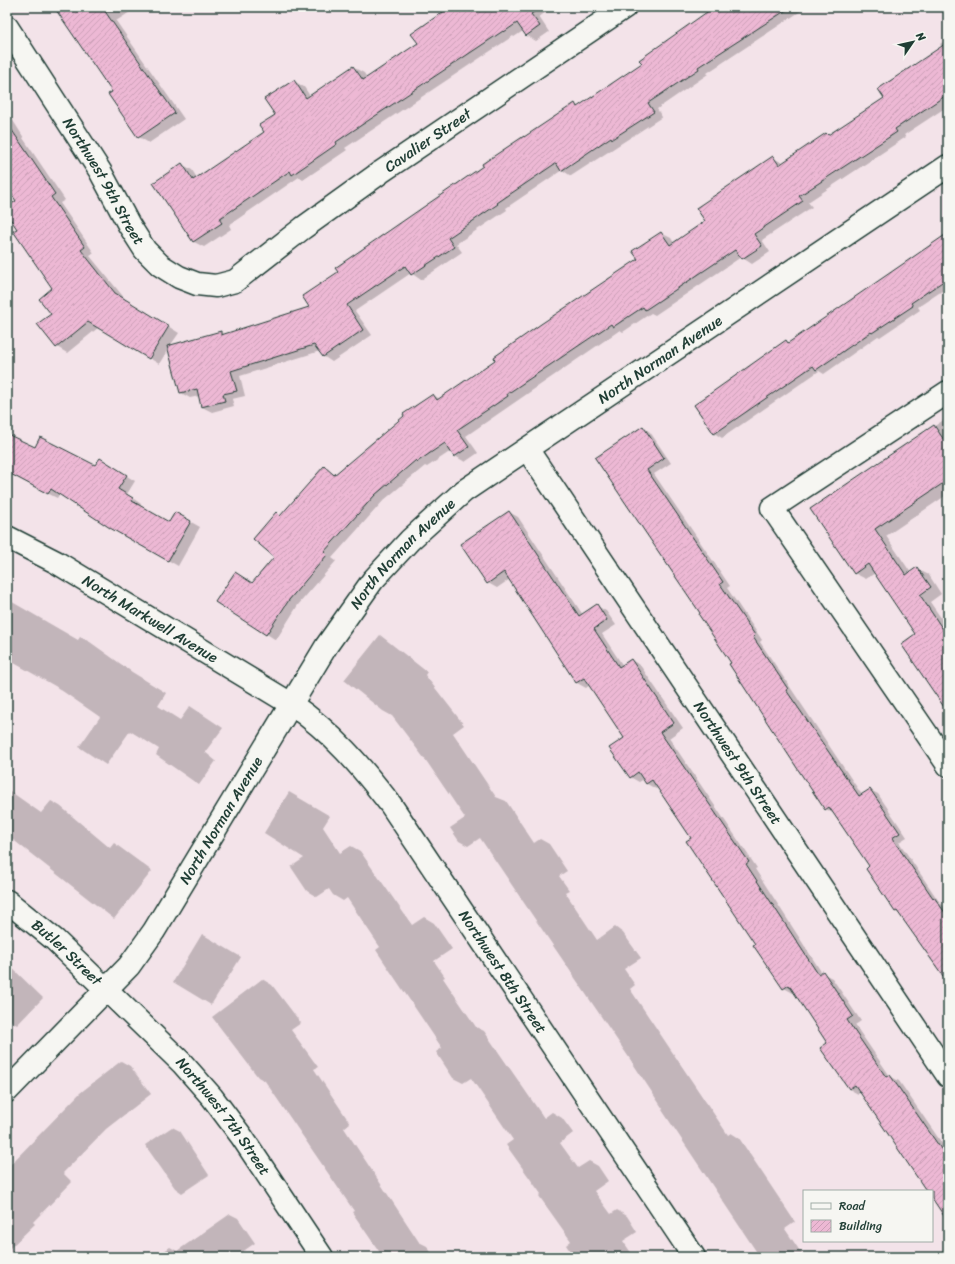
<svg xmlns="http://www.w3.org/2000/svg" width="955" height="1264" font-family="Sriracha,sans-serif">
  <defs>
    <pattern id="building-hatch" width="6" height="6" patternUnits="userSpaceOnUse"><rect width="6" height="6" fill="#edb8d4"/><path d="M-1 1l2-2M0 6l6-6M5 7l2-2" fill="none" stroke="#cb9fb7"/></pattern>
  </defs>
  <rect width="100%" height="100%" fill="#f3e3e9"/>
  <filter id="ink" filterUnits="userSpaceOnUse"><feTurbulence type="fractalNoise" baseFrequency=".025" numOctaves="2"/><feDisplacementMap in="SourceGraphic" scale="8" xChannelSelector="R" yChannelSelector="G"/><feConvolveMatrix kernelMatrix="1 2 1 2 8 2 1 2 1" color-interpolation-filters="sRGB"/></filter>
  <g filter="url(#ink)">
    <!-- shadow -->
    <g fill="#0003">
      <path d="M 56,7 L 127,7 L 130,12 L 116,21 L 184,119 L 149,143 L 139,137 L 113,93 Z"/>
      <path d="M 452,7 L 553,7 L 539,17 L 549,32 L 536,41 L 526,35 L 523,31 L 514,37 L 513,36 L 345,148 L 347,150 L 303,180 L 299,177 L 229,225 L 231,229 L 204,247 L 194,242 L 154,183 L 182,164 L 192,170 L 197,178 L 265,132 L 294,81 L 304,87 L 310,96 L 353,67 L 364,73 L 367,78 L 419,43 Z"/>
      <path d="M 717,7 L 807,7 L 707,73 L 708,74 L 657,109 L 662,117 L 571,176 L 562,170 L 506,208 L 507,210 L 456,244 L 462,252 L 421,280 L 411,273 L 355,311 L 372,335 L 332,362 L 323,356 L 320,351 L 240,376 L 245,396 L 232,399 L 234,406 L 212,412 L 202,407 L 199,396 L 190,398 L 181,393 L 169,348 L 159,364 L 99,327 L 67,353 L 57,347 L 52,314 L 53,289 L 7,213 L 7,209 L 18,201 L 7,185 L 7,111 L 24,138 L 23,138 L 65,200 L 60,203 L 94,253 L 90,256 L 126,300 L 179,333 L 170,346 L 220,332 L 224,335 L 310,307 L 339,272 L 575,104 L 579,107 L 643,64 Z"/>
      <path d="M 948,39 L 948,106 L 904,135 L 906,137 L 808,202 L 812,207 L 762,240 L 770,252 L 752,264 L 741,257 L 655,315 L 651,313 L 623,332 L 620,330 L 466,436 L 478,453 L 465,462 L 455,456 L 451,451 L 427,467 L 425,466 L 384,500 L 332,558 L 336,561 L 298,605 L 276,640 L 217,602 L 252,584 L 275,557 L 276,513 L 281,516 L 324,468 L 336,475 L 433,395 L 440,399 L 639,260 L 661,233 L 671,238 L 674,243 L 706,222 L 773,158 L 783,163 L 826,134 L 829,136 L 885,98 L 942,48 L 940,44 Z"/>
      <path d="M 948,234 L 948,287 L 918,307 L 920,310 L 880,337 L 878,336 L 824,374 L 819,371 L 722,438 L 714,433 L 786,342 L 790,344 Z"/>
      <path d="M 948,417 L 948,494 L 886,536 L 911,573 L 917,569 L 929,575 L 941,594 L 930,602 L 948,628 L 948,709 L 916,635 L 875,573 L 866,579 L 854,573 L 812,509 Z"/>
      <path d="M 643,427 L 650,432 L 671,463 L 654,474 L 730,586 L 727,588 L 762,640 L 760,642 L 862,795 L 870,790 L 878,794 L 907,837 L 899,842 L 938,900 L 948,911 L 948,981 L 901,915 L 896,912 L 867,869 L 871,867 L 834,814 L 826,809 L 798,767 L 702,614 L 596,459 Z"/>
      <path d="M 7,435 L 36,449 L 96,466 L 109,465 L 135,481 L 127,494 L 141,504 L 140,506 L 169,523 L 175,513 L 200,527 L 178,566 L 111,527 L 60,493 L 57,498 L 7,473 Z"/>
      <path d="M 509,512 L 518,517 L 583,615 L 597,606 L 606,611 L 616,625 L 602,634 L 623,666 L 631,660 L 640,665 L 683,728 L 669,738 L 757,868 L 755,869 L 822,973 L 832,978 L 861,1021 L 855,1025 L 890,1076 L 899,1081 L 948,1152 L 948,1220 L 932,1197 L 932,1191 L 928,1191 L 861,1092 L 858,1094 L 849,1089 L 829,1043 L 794,992 L 793,993 L 784,988 L 693,838 L 658,787 L 656,789 L 647,784 L 644,779 L 639,782 L 630,777 L 625,738 L 590,685 L 586,688 L 577,683 L 510,579 L 497,588 L 488,583 Z"/>
      <path d="M 7,599 L 78,640 L 80,637 L 90,642 L 132,672 L 166,693 L 158,706 L 180,720 L 190,706 L 223,728 L 205,752 L 216,761 L 199,785 L 156,755 L 159,749 L 130,731 L 106,765 L 79,747 L 100,717 L 55,686 L 7,659 L 7,652 L 10,647 L 7,646 Z"/>
      <path d="M 380,635 L 427,672 L 425,675 L 464,725 L 453,733 L 496,797 L 506,801 L 534,843 L 540,839 L 549,844 L 567,871 L 559,876 L 569,890 L 565,892 L 597,940 L 615,927 L 623,933 L 641,958 L 624,969 L 635,985 L 630,989 L 728,1135 L 731,1133 L 739,1138 L 795,1222 L 785,1229 L 804,1257 L 760,1257 L 662,1110 L 663,1109 L 630,1059 L 480,838 L 468,846 L 459,841 L 450,828 L 465,818 L 427,762 L 392,716 L 383,711 L 344,680 Z"/>
      <path d="M 7,789 L 41,813 L 51,801 L 60,806 L 110,848 L 114,843 L 152,871 L 114,919 L 7,835 Z"/>
      <path d="M 289,792 L 330,816 L 323,827 L 340,853 L 351,846 L 360,851 L 412,925 L 424,917 L 434,923 L 452,949 L 434,961 L 445,977 L 443,978 L 476,1027 L 484,1031 L 544,1118 L 552,1112 L 562,1118 L 573,1133 L 560,1143 L 578,1168 L 589,1161 L 598,1166 L 608,1181 L 594,1191 L 611,1214 L 617,1210 L 627,1216 L 637,1232 L 623,1241 L 634,1257 L 574,1257 L 566,1245 L 571,1241 L 539,1196 L 541,1194 L 506,1145 L 513,1140 L 471,1078 L 463,1083 L 453,1078 L 436,1052 L 442,1048 L 376,950 L 380,947 L 347,898 L 343,901 L 333,895 L 329,889 L 317,897 L 307,891 L 291,867 L 304,858 L 264,833 Z"/>
      <path d="M 202,934 L 241,957 L 211,1005 L 173,982 Z"/>
      <path d="M 7,963 L 43,998 L 17,1025 L 7,1018 Z"/>
      <path d="M 262,979 L 272,985 L 301,1023 L 291,1030 L 318,1067 L 314,1069 L 350,1123 L 344,1128 L 419,1242 L 427,1246 L 434,1257 L 383,1257 L 352,1212 L 354,1211 L 265,1081 L 258,1077 L 212,1017 Z"/>
      <path d="M 121,1061 L 130,1066 L 151,1094 L 106,1129 L 63,1173 L 72,1182 L 33,1222 L 35,1224 L 7,1251 L 7,1168 L 80,1093 Z"/>
      <path d="M 172,1127 L 180,1131 L 209,1175 L 182,1193 L 175,1188 L 145,1145 Z"/>
      <path d="M 230,1214 L 238,1218 L 255,1243 L 235,1257 L 156,1257 L 170,1247 L 177,1251 Z"/>
    </g>
    <!-- building -->
    <g fill="url(#building-hatch)" stroke="#1f3d34">
      <path d="M 54,7 L 102,7 L 175,113 L 138,138 L 108,94 L 112,92 Z"/>
      <path d="M 450,7 L 541,7 L 531,14 L 540,26 L 526,36 L 517,23 L 504,32 L 503,31 L 336,142 L 337,144 L 292,175 L 290,171 L 219,219 L 222,223 L 193,242 L 153,183 L 182,163 L 193,180 L 264,132 L 259,125 L 275,115 L 264,99 L 294,80 L 306,98 L 353,66 L 363,80 L 418,43 L 411,34 Z"/>
      <path d="M 714,7 L 791,7 L 698,67 L 699,69 L 648,103 L 654,112 L 612,139 L 611,137 L 561,171 L 556,163 L 497,203 L 498,204 L 448,238 L 454,247 L 411,275 L 405,266 L 347,305 L 363,330 L 323,357 L 314,345 L 231,371 L 237,391 L 223,394 L 225,401 L 201,407 L 197,389 L 180,393 L 167,346 L 221,331 L 221,335 L 309,307 L 302,296 L 338,272 L 335,268 L 483,166 L 482,164 L 524,136 L 524,137 L 575,103 L 577,107 L 642,63 L 639,60 Z"/>
      <path d="M 948,42 L 948,94 L 895,129 L 897,132 L 799,196 L 803,201 L 754,234 L 762,246 L 742,259 L 735,250 L 645,310 L 643,307 L 613,327 L 611,324 L 507,394 L 508,396 L 457,430 L 469,447 L 454,457 L 445,443 L 417,462 L 416,460 L 375,495 L 324,552 L 327,555 L 289,600 L 266,635 L 215,602 L 235,572 L 252,583 L 274,557 L 253,539 L 276,512 L 280,516 L 324,466 L 334,475 L 404,416 L 403,414 L 433,394 L 437,400 L 495,360 L 494,357 L 541,324 L 638,259 L 632,251 L 661,232 L 670,245 L 705,221 L 696,208 L 773,156 L 779,165 L 826,133 L 828,135 L 884,98 L 878,89 Z"/>
      <path d="M 7,123 L 55,194 L 51,197 L 85,247 L 81,250 L 115,293 L 169,326 L 149,359 L 88,322 L 56,348 L 37,324 L 51,314 L 39,299 L 52,288 L 13,231 L 17,229 L 7,214 L 7,207 L 16,201 L 7,187 Z"/>
      <path d="M 948,233 L 948,278 L 911,303 L 913,306 L 872,333 L 871,332 L 816,370 L 813,366 L 714,434 L 694,405 L 786,340 L 788,343 Z"/>
      <path d="M 934,425 L 948,446 L 948,480 L 875,529 L 906,575 L 917,567 L 931,587 L 920,595 L 948,637 L 948,713 L 901,644 L 915,634 L 868,564 L 854,574 L 810,509 Z"/>
      <path d="M 643,426 L 664,458 L 647,470 L 723,582 L 720,584 L 755,635 L 753,637 L 788,689 L 786,690 L 859,796 L 870,789 L 900,833 L 892,838 L 933,898 L 934,897 L 948,917 L 948,983 L 897,911 L 895,912 L 866,869 L 869,866 L 829,807 L 825,810 L 797,768 L 729,664 L 731,663 L 699,615 L 700,613 L 595,458 Z"/>
      <path d="M 7,434 L 35,447 L 40,437 L 95,465 L 100,458 L 127,475 L 118,489 L 133,498 L 132,501 L 169,522 L 175,512 L 191,521 L 168,561 L 110,528 L 51,489 L 48,494 L 7,472 Z"/>
      <path d="M 509,511 L 579,616 L 597,604 L 607,620 L 594,629 L 619,667 L 631,659 L 674,723 L 660,732 L 749,862 L 746,864 L 818,974 L 823,971 L 853,1016 L 847,1020 L 886,1077 L 890,1075 L 948,1159 L 948,1222 L 932,1198 L 932,1191 L 925,1189 L 855,1085 L 849,1089 L 820,1048 L 827,1043 L 789,985 L 783,989 L 753,945 L 755,944 L 686,841 L 691,838 L 652,780 L 646,784 L 638,772 L 630,778 L 609,748 L 624,738 L 584,678 L 576,683 L 504,572 L 487,584 L 460,544 Z"/>
    </g>
    <g fill="none" stroke-linecap="round" stroke-linejoin="round">
      <!-- street casing -->
      <g stroke="#1f3d34" stroke-width="25">
        <g id="street">
          <path id="s1" d="M 7,27 L 100,171 L 129,225 L 145,250 L 160,265 L 179,277 L 197,284 L 216,286 L 235,281 L 303,228 L 381,172 L 625,7"/>
          <path d="M 948,392 L 772,508 L 948,765"/>
          <path id="s2" d="M 527,449 L 948,1076"/>
          <path id="s3" d="M 7,537 L 56,562 L 291,704 C 333,733 360,765 391,805 L 694,1257"/>
          <path id="s4" d="M 7,901 L 55,940 L 182,1063 L 212,1097 L 242,1137 L 322,1257"/>
          <path id="s5" d="M 7,1091 L 129,966 L 154,931 L 327,645 L 373,580 L 410,540 L 464,491 L 948,166"/>
        </g>
      </g>
      <!-- street -->
      <use href="#street" stroke="#f6f6f2" stroke-width="22"/>
    </g>
  </g>
  <g text-anchor="middle" stroke-width="3" stroke-linejoin="round" paint-order="stroke">
    <!-- street labels -->
    <g font-size="15" fill="#1f3d34" stroke="#f6f6f2">
      <text dy="5" stroke="none"><textPath href="#s1" startOffset="603">Cavalier Street</textPath></text>
      <text dy="5" stroke="none"><textPath href="#s1" startOffset="182">Northwest 9th Street</textPath></text>
      <text dy="5" stroke="none"><textPath href="#s5" startOffset="995">North Norman Avenue</textPath></text>
      <text dy="5" stroke="none"><textPath href="#s5" startOffset="671">North Norman Avenue</textPath></text>
      <text dy="5" stroke="none"><textPath href="#s3" startOffset="165">North Markwell Avenue</textPath></text>
      <text dy="5" stroke="none"><textPath href="#s2" startOffset="378">Northwest 9th Street</textPath></text>
      <text dy="5" stroke="none"><textPath href="#s5" startOffset="347">North Norman Avenue</textPath></text>
      <text dy="5" stroke="none"><textPath href="#s4" startOffset="79">Butler Street</textPath></text>
      <text dy="5" stroke="none"><textPath href="#s3" startOffset="673">Northwest 8th Street</textPath></text>
      <text dy="5" stroke="none"><textPath href="#s4" startOffset="306">Northwest 7th Street</textPath></text>
    </g>
  </g>
  <!-- margin -->
  <rect width="955" height="1264" fill="none" stroke="#f6f6f2" stroke-width="24"/>
  <rect x="12" y="12" width="931" height="1240" fill="none" stroke="#1f3d34" stroke-width="1.5" filter="url(#ink)"/>
  <!-- legend -->
  <rect x="803" y="1190" width="130" height="52" fill="#f6f6f2" stroke="#a0aca6"/>
  <rect x="811" y="1203" width="20" height="6" fill="#f6f6f2" stroke="#a0aca6"/>
  <text x="839" y="1210" font-size="12" fill="#1f3d34">Road</text>
  <rect x="811" y="1220" width="20" height="12" fill="url(#building-hatch)" stroke="#a0aca6"/>
  <text x="839" y="1230" font-size="12" fill="#1f3d34">Building</text>
  <!-- north arrow -->
  <g transform="translate(913 42) rotate(56)" stroke="#f6f6f2" stroke-width="3" paint-order="stroke">
  <path d="M0-3L7 15L0 10L-7 15Z" fill="#1f3d34"/>
  <text y="-6" font-size="11" font-weight="bold" text-anchor="middle" fill="#1f3d34">N</text>
  </g>
</svg>
